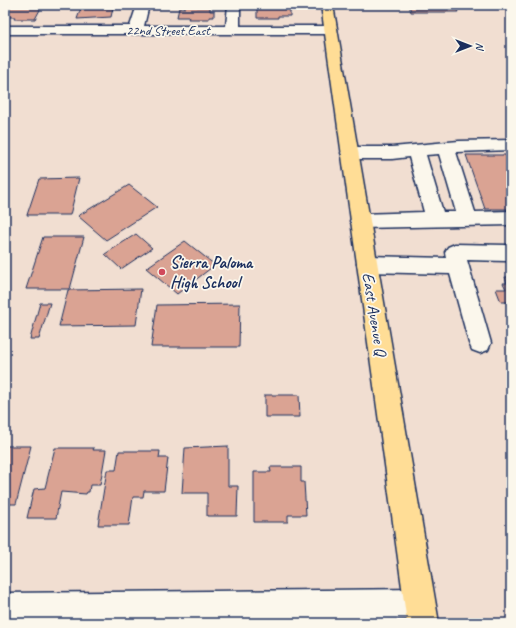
<svg xmlns="http://www.w3.org/2000/svg" width="516" height="628" font-family="Caveat,sans-serif">
  <rect width="100%" height="100%" fill="#f1ded1"/>
  <filter id="ink" filterUnits="userSpaceOnUse"><feTurbulence type="fractalNoise" baseFrequency=".025" numOctaves="2"/><feDisplacementMap in="SourceGraphic" scale="8" xChannelSelector="R" yChannelSelector="G"/><feConvolveMatrix kernelMatrix="1 2 1 2 8 2 1 2 1" color-interpolation-filters="sRGB"/></filter>
  <g filter="url(#ink)">
    <!-- building -->
    <g fill="#daa393" stroke="#1b2f5e">
      <path d="M 12,5 L 20,6 L 42,6 L 35,19 L 14,19 L 15,17 L 5,17 L 5,14 Z"/>
      <path d="M 185,5 L 197,5 L 197,7 L 210,7 L 210,11 L 214,11 L 214,17 L 209,17 L 209,19 L 188,19 L 189,17 L 177,17 L 179,8 L 185,8 Z"/>
      <path d="M 259,5 L 276,5 L 276,7 L 290,7 L 290,16 L 278,16 L 278,18 L 257,18 L 257,7 L 259,7 Z"/>
      <path d="M 409,5 L 455,5 L 458,12 L 411,12 Z"/>
      <path d="M 81,8 L 113,8 L 111,17 L 77,19 Z"/>
      <path d="M 466,155 L 511,155 L 511,209 L 485,209 Z"/>
      <path d="M 79,178 L 70,215 L 27,215 L 39,179 Z"/>
      <path d="M 129,185 L 157,207 L 106,240 L 78,216 Z"/>
      <path d="M 136,234 L 152,248 L 121,269 L 105,254 Z"/>
      <path d="M 43,237 L 84,237 L 70,289 L 26,289 Z"/>
      <path d="M 185,241 L 215,265 L 177,294 L 146,268 Z"/>
      <path d="M 505,277 L 511,277 L 511,302 L 501,302 L 496,289 L 506,289 L 503,283 L 507,283 Z"/>
      <path d="M 141,289 L 136,325 L 59,326 L 68,290 Z"/>
      <path d="M 40,303 L 50,303 L 39,339 L 30,339 Z"/>
      <path d="M 240,304 L 239,347 L 151,347 L 157,305 Z"/>
      <path d="M 265,395 L 299,395 L 300,417 L 265,417 Z"/>
      <path d="M 5,446 L 31,446 L 16,504 L 5,504 Z"/>
      <path d="M 228,446 L 228,486 L 238,486 L 237,516 L 207,516 L 207,493 L 182,493 L 185,448 Z"/>
      <path d="M 55,448 L 94,448 L 93,450 L 106,450 L 100,485 L 90,485 L 89,492 L 87,492 L 86,494 L 61,492 L 56,518 L 27,518 L 34,489 L 45,488 Z"/>
      <path d="M 119,451 L 160,451 L 159,458 L 168,458 L 164,491 L 144,491 L 143,497 L 133,497 L 129,525 L 98,525 L 107,470 L 116,470 Z"/>
      <path d="M 270,467 L 301,467 L 301,482 L 304,482 L 306,515 L 288,515 L 288,522 L 254,522 L 254,472 L 271,472 Z"/>
    </g>
    <g fill="none" stroke-linecap="round" stroke-linejoin="round">
      <!-- minor casing -->
      <g stroke="#1b2f5e" stroke-width="3">
        <g id="minor">
          <path d="M 137,5 L 149,5 L 144,26 L 226,26 L 228,5 L 240,5 L 240,26 L 330,26 L 335,27 L 337,30 L 335,33 L 330,34 L 5,34 L 5,26 L 130,26 Z"/>
          <path d="M 511,140 L 511,150 L 456,152 L 475,212 L 511,211 L 511,225 L 360,228 L 353,226 L 350,221 L 353,216 L 360,214 L 424,212 L 409,157 L 392,159 L 350,159 L 344,157 L 341,153 L 344,149 L 350,147 L 392,147 L 459,141 ZM 439,154 L 456,212 L 443,212 L 426,155 Z"/>
          <path d="M 455,244 L 506,245 L 511,247 L 511,259 L 506,261 L 467,260 L 491,343 L 488,350 L 480,353 L 472,350 L 469,343 L 450,274 L 367,272 L 360,270 L 357,264 L 360,258 L 367,256 L 446,258 L 445,252 L 448,247 Z"/>
          <path d="M 420,589 L 431,593 L 435,604 L 431,615 L 420,619 L 372,620 L 373,623 L 341,623 L 341,620 L 5,623 L 5,593 Z"/>
        </g>
      </g>
      <!-- major casing -->
      <g stroke="#1b2f5e" stroke-width="3">
        <path id="major" d="M 321,5 L 333,5 L 439,623 L 407,623 Z"/>
      </g>
      <!-- minor -->
      <use href="#minor" fill="#fbf7ec" fill-rule="evenodd"/>
      <!-- major -->
      <use href="#major" fill="#ffdd96" fill-rule="evenodd"/>
    </g>
  </g>
  <!-- markers -->
  <circle fill="#d1495b" stroke="#fbf7ec" stroke-width="1.5" cx="162" cy="272" r="4"/>
  <g text-anchor="middle" stroke-width="3.5" stroke-linejoin="round" paint-order="stroke">
    <!-- far-street labels -->
    <g font-size="14" fill="#1b2f5e" stroke="#fbf7ec">
      <text x="168" y="35">22nd Street East</text>
    </g>
    <!-- poi labels -->
    <g font-size="17" font-weight="bold" fill="#1b2f5e" stroke="#fbf7ec" text-anchor="start">
      <text x="170" y="268">Sierra Paloma<tspan x="170" dy="20">High School</tspan></text>
    </g>
    <!-- street labels -->
    <g font-size="17" fill="#1b2f5e" stroke="#fbf7ec">
      <text transform="translate(375 314) rotate(81)" y="6">East Avenue Q</text>
    </g>
  </g>
  <!-- margin -->
  <rect width="516" height="628" fill="none" stroke="#fbf7ec" stroke-width="20"/>
  <rect x="10" y="10" width="496" height="608" fill="none" stroke="#1b2f5e" stroke-width="1.5" filter="url(#ink)"/>
  <!-- north arrow -->
  <g transform="translate(470 46) rotate(90)" stroke="#fbf7ec" stroke-width="3" paint-order="stroke">
  <path d="M0-3L7 15L0 10L-7 15Z" fill="#1b2f5e"/>
  <text y="-6" font-size="11" font-weight="bold" text-anchor="middle" fill="#1b2f5e">N</text>
  </g>
</svg>
